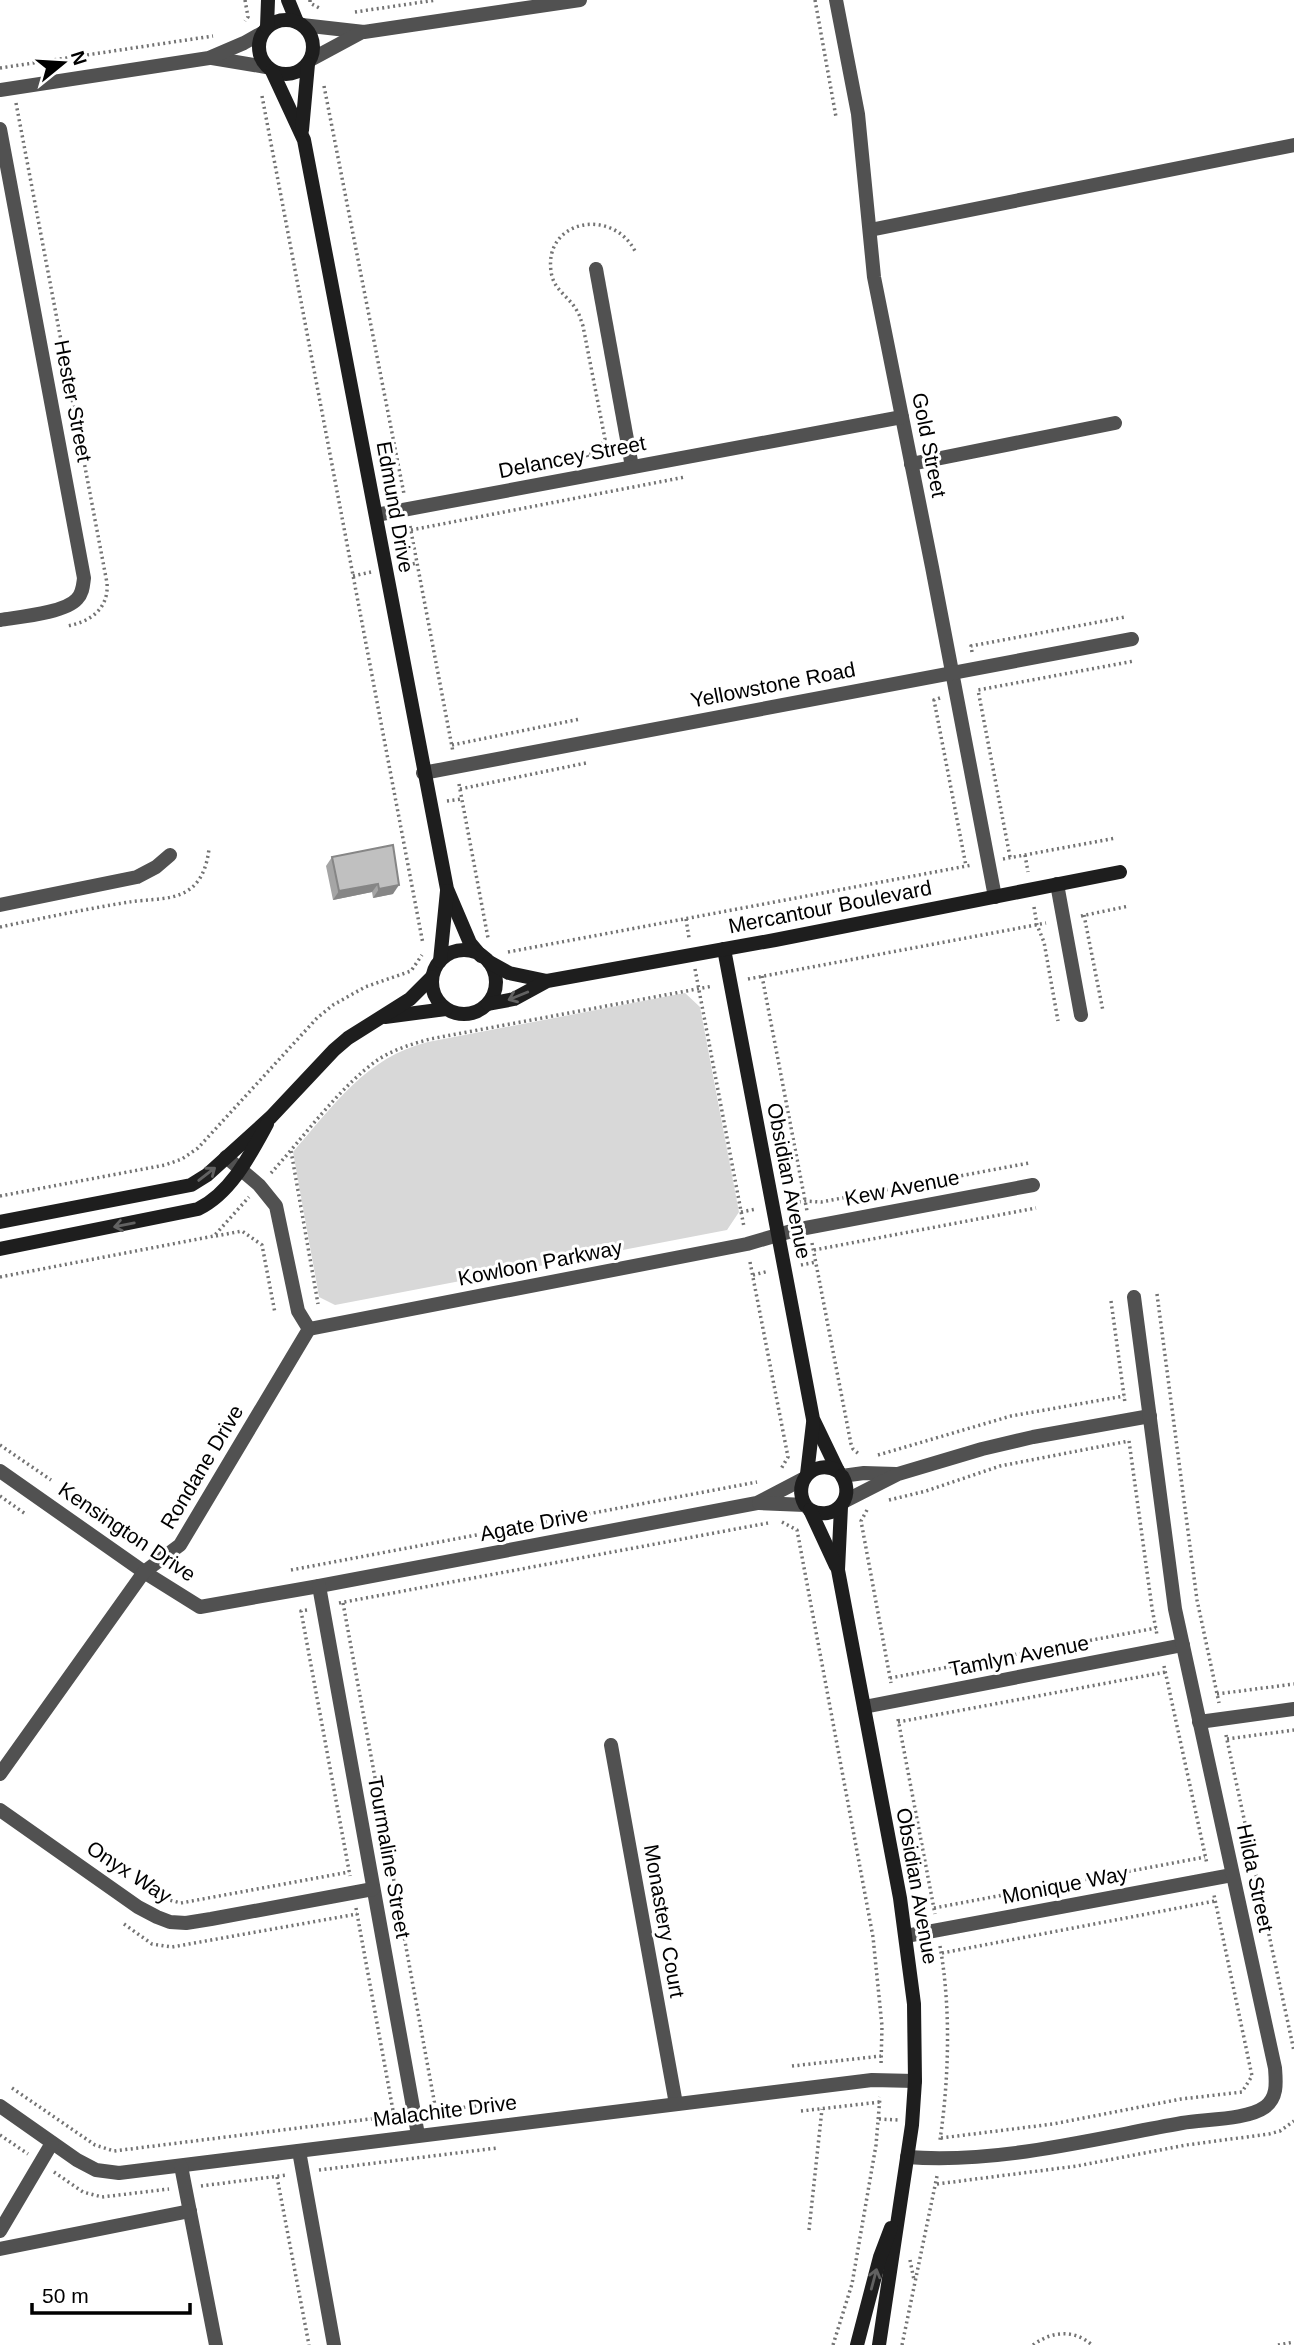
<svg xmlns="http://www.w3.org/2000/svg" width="1294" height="2345" font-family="Helvetica,sans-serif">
  <rect width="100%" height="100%" fill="#fff"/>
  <!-- green -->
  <path fill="#d8d8d8" d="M 685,993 L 700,1007 L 739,1212 L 727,1230 L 335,1305 L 319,1297 L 293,1152 C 333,1106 366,1057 428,1042 Z"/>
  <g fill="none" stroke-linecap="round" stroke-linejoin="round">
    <!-- path -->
    <g stroke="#737373" stroke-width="3.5" stroke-dasharray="2 3.5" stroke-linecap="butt">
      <path d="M 245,0 L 248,17 L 245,21"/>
      <path d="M 310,0 L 310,3 L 321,9"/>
      <path d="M 815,0 L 836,117"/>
      <path d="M 355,12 L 436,0"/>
      <path d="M 0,68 L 213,36"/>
      <path d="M 324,86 L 404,494"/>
      <path d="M 262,96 L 423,944"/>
      <path d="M 16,103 L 107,583 C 109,609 90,622 67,626"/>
      <path d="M 588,457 L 587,454 L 596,452 L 605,439 L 583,326 C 581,321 580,315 577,311 C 569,296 553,290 551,271 C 544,220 612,207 635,251"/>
      <path d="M 410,526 L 453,752"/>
      <path d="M 411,530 L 685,477"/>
      <path d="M 402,566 L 417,563"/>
      <path d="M 353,576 L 371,572"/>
      <path d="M 972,652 L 971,646 L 1125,617"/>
      <path d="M 940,698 L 934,700 L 966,866"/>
      <path d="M 452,745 L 580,719"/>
      <path d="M 459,784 L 488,938"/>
      <path d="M 460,789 L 586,763"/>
      <path d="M 447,801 L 462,799"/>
      <path d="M 1025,855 L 1028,872"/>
      <path d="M 1010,857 L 978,690 L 1134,661"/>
      <path d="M 1003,859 L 1116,838"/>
      <path d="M 1034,907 L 1037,925 L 1044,942 L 1058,1021"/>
      <path d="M 1084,915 L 1103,1011"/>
      <path d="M 1081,916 L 1129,906"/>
      <path d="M 686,919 L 689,938"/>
      <path d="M 0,927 C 43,918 86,909 129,902 C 146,899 171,901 187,891 C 202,882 207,865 209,849"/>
      <path d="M 508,952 L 972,865"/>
      <path d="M 695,969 L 744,1227"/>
      <path d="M 762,976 L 807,1211"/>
      <path d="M 748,979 L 1046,923"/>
      <path d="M 291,1151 L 318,1304"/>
      <path d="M 271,1173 C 303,1138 341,1085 379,1059 C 395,1049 412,1044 430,1039 L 713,986"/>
      <path d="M 0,1196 L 165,1165 L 182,1159 L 198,1148 L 317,1018 L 333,1005 L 365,987 L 411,971 L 422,955"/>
      <path d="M 788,1204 L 805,1201 L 821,1202 L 1029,1163"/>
      <path d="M 741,1212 L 756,1209"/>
      <path d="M 216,1236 L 242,1231 L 262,1245 L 275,1313"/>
      <path d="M 812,1243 L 851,1444 L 853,1449 L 860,1455"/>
      <path d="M 814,1250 L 1036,1208"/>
      <path d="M 750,1262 L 788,1457 L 781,1469"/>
      <path d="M 801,1265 L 816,1262"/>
      <path d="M 753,1275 L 769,1271"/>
      <path d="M 0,1277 L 214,1236 L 249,1197"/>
      <path d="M 1157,1294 L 1197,1600 L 1219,1703"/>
      <path d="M 1111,1301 L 1125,1403"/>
      <path d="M 1129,1441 L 1152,1608 L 1157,1635"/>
      <path d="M 0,1445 L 51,1480"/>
      <path d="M 878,1455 L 1011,1416 L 1124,1396"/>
      <path d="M 0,1496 L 27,1515"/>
      <path d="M 889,1500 L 926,1491 L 1000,1466 L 1129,1441"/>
      <path d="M 867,1510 L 861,1521 L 891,1683"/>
      <path d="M 782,1522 L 797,1530 L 873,1937 L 882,2026 L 881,2065"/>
      <path d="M 291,1570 L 757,1482"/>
      <path d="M 339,1603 L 768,1523"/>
      <path d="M 343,1603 L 436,2111"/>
      <path d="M 307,1610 L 301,1611 L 350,1876"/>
      <path d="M 1164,1666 L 1207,1864"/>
      <path d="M 890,1678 L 1156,1628"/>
      <path d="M 1217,1694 L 1294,1684"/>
      <path d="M 898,1719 L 935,1914"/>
      <path d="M 898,1722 L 1166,1672"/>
      <path d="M 1226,1735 L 1294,2051"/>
      <path d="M 1227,1739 L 1294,1730"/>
      <path d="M 165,1899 L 181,1903 L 349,1872"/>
      <path d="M 356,1908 L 394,2116"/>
      <path d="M 934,1908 L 1205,1857"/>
      <path d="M 124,1924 L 152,1944 L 172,1947 L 357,1914"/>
      <path d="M 940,1946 C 951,2008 949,2078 940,2140"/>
      <path d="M 942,1953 L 1215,1901"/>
      <path d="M 792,2066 L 881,2056"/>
      <path d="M 12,2088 L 95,2145 L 114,2151 L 394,2116"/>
      <path d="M 436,2111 L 490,2104"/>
      <path d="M 801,2111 L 880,2102"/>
      <path d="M 879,2119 L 898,2120"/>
      <path d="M 0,2135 L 28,2154"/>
      <path d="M 941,2138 L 1053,2124 L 1181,2099 L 1242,2092 L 1252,2076 L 1214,1895"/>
      <path d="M 319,2170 L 497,2148"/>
      <path d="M 54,2172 L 83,2192 L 102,2197 L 169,2189"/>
      <path d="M 277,2177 L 309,2345"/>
      <path d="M 937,2184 L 1077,2166 L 1186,2145 L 1269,2134 L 1280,2131 L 1294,2121"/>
      <path d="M 201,2186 L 287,2175"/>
      <path d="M 809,2230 L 822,2109"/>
      <path d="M 910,2260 L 914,2280"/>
      <path d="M 833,2345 L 852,2284 L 876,2145 L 880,2097"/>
      <path d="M 902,2345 L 937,2176"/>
      <path d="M 1033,2345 C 1052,2331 1074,2329 1092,2345"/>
      <path d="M 1278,2345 L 1294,2342"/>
    </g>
    <!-- street -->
    <g stroke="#515151" stroke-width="14">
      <path d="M 836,0 L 858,114 L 874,277 L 932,567 L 995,897"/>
      <path d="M 302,25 L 364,32 L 580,0"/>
      <path d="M 212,58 L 266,67"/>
      <path d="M 310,60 L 362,32"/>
      <path d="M 0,90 L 209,58 L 244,43 L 262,33"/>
      <path d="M 0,129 L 84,578 C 83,585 83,593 77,599 C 65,613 18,617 0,620"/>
      <path d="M 870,230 L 1294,145"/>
      <path d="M 596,269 L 632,467"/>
      <path d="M 911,464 L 1115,423"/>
      <path d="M 376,515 L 902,417"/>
      <path d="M 423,773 L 1132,639"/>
      <path d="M 1057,884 L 1081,1015"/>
      <path d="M 0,905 L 137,877 L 156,867 L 170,855"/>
      <path d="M 309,1329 L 747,1244 L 795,1230 L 1033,1185"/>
      <path d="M 0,1471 L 144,1572 L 200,1607 L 319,1586 L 757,1503 L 803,1479"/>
      <path d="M 838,1471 L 842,1476 L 864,1473 L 896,1474"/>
      <path d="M 845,1501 L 898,1474 L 982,1449 L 1033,1437 L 1150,1416"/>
      <path d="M 759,1503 L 805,1505 L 810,1510"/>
      <path d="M 319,1586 L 418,2135"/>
      <path d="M 864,1707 L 1183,1645"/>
      <path d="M 1199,1722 L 1294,1709"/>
      <path d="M 611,1745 L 676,2104"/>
      <path d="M 0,1774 L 144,1572 L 180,1545 L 309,1329 L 298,1311 L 276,1206 L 259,1185 L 226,1157"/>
      <path d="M 0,1810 L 138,1907 L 157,1917 L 170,1922 L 186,1923 L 211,1919 L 373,1889"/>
      <path d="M 906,1936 L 1232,1875"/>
      <path d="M 0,2106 L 77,2160 L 96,2170 L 119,2173 L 872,2080 L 915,2081"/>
      <path d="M 299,2151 L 334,2345"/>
      <path d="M 907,2157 C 999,2164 1092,2139 1182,2123 C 1205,2119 1247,2120 1265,2107 C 1278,2097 1276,2082 1275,2068 L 1175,1609 L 1134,1297"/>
      <path d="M 181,2166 L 216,2345"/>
      <path d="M 0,2231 L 52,2143"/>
      <path d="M 0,2249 L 190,2211"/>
    </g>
    <!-- secondary -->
    <g stroke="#1e1e1e" stroke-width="14">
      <path d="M 288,0 L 297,22"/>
      <circle cx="286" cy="47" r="27"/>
      <path d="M 267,27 L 268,0"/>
      <path d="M 272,71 L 304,140 L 447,889 L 470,943 L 481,956"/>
      <path d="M 302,130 L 308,64"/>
      <path d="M 724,949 L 813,1419 L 838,1471"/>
      <circle cx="464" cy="982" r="32"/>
      <path d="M 440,961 L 447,891"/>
      <path d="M 489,962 L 509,973 L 547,981"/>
      <path d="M 488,1004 L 514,999 L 547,981 L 775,940 L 1120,872"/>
      <path d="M 385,1017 L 446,1009"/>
      <path d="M 0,1222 L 191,1185 L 207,1175 L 271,1117 L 334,1050 L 348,1038 L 410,999 L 432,977"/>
      <path d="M 0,1249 L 198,1209 C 231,1193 250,1155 267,1124"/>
      <path d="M 807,1474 L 813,1423"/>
      <path d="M 805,1505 C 792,1482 814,1458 838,1471"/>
      <path d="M 841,1507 L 838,1570 L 900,1898 L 914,2004 L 915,2081 L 912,2125 L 879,2345"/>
      <path d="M 810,1510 C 834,1522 856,1499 842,1476"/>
      <path d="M 810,1510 L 836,1566"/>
      <path d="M 857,2345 L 880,2257 L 891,2228"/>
    </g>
  </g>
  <!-- wall -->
  <path fill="#a5a5a5" d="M 393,845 L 393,894 L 373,898 L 372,892 L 333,900 L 326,866 L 332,857 Z"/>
  <!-- shaded-wall -->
  <g fill="#868686">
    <path d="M 378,884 L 372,892 L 333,900 L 339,891 Z"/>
    <path d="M 399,885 L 393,894 L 373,898 L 379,889 Z"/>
  </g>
  <!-- building -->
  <path fill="#c0c0c0" stroke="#868686" stroke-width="2" d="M 393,845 L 399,885 L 379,889 L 378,884 L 339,891 L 332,857 Z"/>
  <!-- one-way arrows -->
  <defs><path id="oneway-shaft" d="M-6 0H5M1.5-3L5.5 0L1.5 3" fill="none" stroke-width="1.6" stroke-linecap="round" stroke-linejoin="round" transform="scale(1.75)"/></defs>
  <g stroke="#626262">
    <use href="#oneway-shaft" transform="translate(518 996) rotate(158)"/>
    <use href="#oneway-shaft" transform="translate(207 1174) rotate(-38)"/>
    <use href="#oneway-shaft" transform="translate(124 1225) rotate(169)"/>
    <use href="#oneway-shaft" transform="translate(874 2279) rotate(-75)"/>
  </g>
  <g text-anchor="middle" stroke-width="6" stroke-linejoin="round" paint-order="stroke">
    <!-- street labels -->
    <g font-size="21" fill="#000" stroke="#fff">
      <text transform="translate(73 401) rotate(79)" y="7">Hester Street</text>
      <text transform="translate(929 445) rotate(79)" y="7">Gold Street</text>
      <text transform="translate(572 457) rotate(-11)" y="7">Delancey Street</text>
      <text transform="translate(395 507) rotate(80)" y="7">Edmund Drive</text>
      <text transform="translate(773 685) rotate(-11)" y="7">Yellowstone Road</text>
      <text transform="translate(830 907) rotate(-11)" y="7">Mercantour Boulevard</text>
      <text transform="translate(789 1181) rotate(79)" y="7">Obsidian Avenue</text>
      <text transform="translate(902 1188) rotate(-11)" y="7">Kew Avenue</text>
      <text transform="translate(540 1263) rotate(-11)" y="7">Kowloon Parkway</text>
      <text transform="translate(202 1467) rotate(-59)" y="7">Rondane Drive</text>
      <text transform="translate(534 1524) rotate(-11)" y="7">Agate Drive</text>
      <text transform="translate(127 1532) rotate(34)" y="7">Kensington Drive</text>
      <text transform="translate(1019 1656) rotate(-11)" y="7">Tamlyn Avenue</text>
      <text transform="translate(389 1857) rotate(80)" y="7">Tourmaline Street</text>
      <text transform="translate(129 1872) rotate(33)" y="7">Onyx Way</text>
      <text transform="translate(1255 1878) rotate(78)" y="7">Hilda Street</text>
      <text transform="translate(1065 1885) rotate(-11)" y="7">Monique Way</text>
      <text transform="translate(917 1886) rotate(80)" y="7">Obsidian Avenue</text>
      <text transform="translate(664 1921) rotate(80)" y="7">Monastery Court</text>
      <text transform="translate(445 2111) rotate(-7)" y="7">Malachite Drive</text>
    </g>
  </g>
  <!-- north arrow -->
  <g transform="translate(63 63) rotate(72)" stroke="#ffffff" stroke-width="5" paint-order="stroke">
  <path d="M0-5L12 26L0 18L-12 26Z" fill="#000000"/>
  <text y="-10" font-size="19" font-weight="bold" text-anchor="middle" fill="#000000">N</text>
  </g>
  <!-- scale -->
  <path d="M32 2303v10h158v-10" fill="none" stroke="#000000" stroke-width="3.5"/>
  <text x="42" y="2303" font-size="21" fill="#000000" stroke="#ffffff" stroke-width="5" paint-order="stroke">50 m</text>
</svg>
